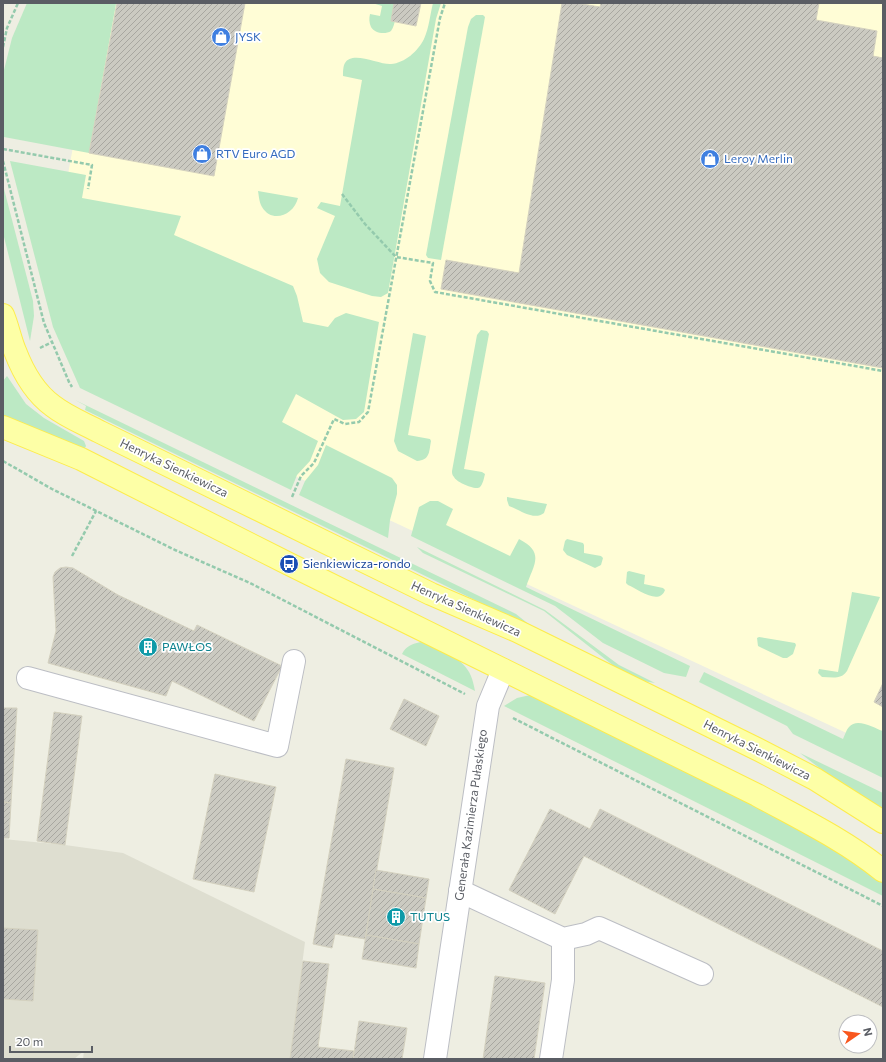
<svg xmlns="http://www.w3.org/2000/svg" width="886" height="1062" font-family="Commissioner,sans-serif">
  <defs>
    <pattern id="building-hatch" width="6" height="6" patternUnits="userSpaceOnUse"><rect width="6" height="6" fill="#cbcac1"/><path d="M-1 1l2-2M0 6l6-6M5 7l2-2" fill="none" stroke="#a8a7a0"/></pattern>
  </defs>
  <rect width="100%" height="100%" fill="#eeeee2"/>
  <!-- commercial -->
  <path fill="#fffdd6" d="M 99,3 L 883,3 L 883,750 L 93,382 L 61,213 Z"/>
  <!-- education -->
  <path fill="#deded0" d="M 3,839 L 65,845 L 123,853 L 305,942 L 290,1059 L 83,1059 L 84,1051 L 74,1059 L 3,1059 Z"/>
  <!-- green -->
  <g fill="#bce9c4">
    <path d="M 27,3 L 109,3 L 116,4 L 89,153 L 4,137 L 3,74 L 12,38 Z"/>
    <path d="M 372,3 L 398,3 C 396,10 396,25 391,31 C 385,35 374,33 371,27 C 369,23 369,18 370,14 L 380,16 L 382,6 Z"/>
    <path d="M 433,3 L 441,3 L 436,19 L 388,293 L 381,297 L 372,296 L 329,282 L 320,273 L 317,259 L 335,216 L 317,208 L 321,202 L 340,206 L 362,80 L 343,76 C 343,72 343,66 345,63 C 352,50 380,65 391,64 C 405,63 418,51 424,39 C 429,28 430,15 433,3 Z"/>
    <path d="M 476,15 L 483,15 L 485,17 L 441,260 L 428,258 L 426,255 L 468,27 L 471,19 Z"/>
    <path d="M 10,161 L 86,175 L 82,198 L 181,216 L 174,235 L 293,286 L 297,296 L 303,322 L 328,327 L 335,318 L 346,313 L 379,322 L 364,412 L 356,419 L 343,420 L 296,394 L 282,422 L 318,441 L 310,461 L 297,475 L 291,490 L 80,388 L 53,327 Z"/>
    <path d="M 3,185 L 33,301 L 34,316 L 30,341 L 3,233 Z"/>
    <path d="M 258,191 L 298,198 C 294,215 272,224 262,207 C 259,202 259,196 258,191 Z"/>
    <path d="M 481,330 L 487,331 L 489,334 L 464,469 L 482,472 L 485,474 C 484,478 483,484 480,487 C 476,491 456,482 454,477 C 452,475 452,473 452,471 L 477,335 Z"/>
    <path d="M 413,333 L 426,336 L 408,435 L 430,439 L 431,441 C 429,452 430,460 417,461 L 398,451 L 394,441 Z"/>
    <path d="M 7,376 L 26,404 L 44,418 L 84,441 L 86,446 L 84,450 L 3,416 L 3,381 Z"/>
    <path d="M 75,400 L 516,614 L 536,630 L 85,410 L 86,406 Z"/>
    <path d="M 326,445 L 392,478 L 397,485 L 397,494 L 390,520 L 388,538 L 299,495 L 305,481 L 318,465 Z"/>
    <path d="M 507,497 L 547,504 L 544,513 C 534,521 520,510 509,506 L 507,500 Z"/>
    <path d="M 430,501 L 438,501 L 453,509 L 446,525 L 510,556 L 519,539 C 546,553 533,565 526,587 L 690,666 L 686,677 L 664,673 L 603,643 L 555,606 L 411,536 L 419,507 Z"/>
    <path d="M 567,539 L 583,543 L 584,545 L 584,553 L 601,556 L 603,558 L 601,565 L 595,568 L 567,555 L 563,550 L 565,541 Z"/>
    <path d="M 417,547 L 545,610 L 619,665 L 655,683 L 643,681 L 624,674 L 544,611 L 423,553 Z"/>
    <path d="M 629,571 L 645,575 L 644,584 L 663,588 L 665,590 C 659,606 638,589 628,585 L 626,583 L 627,572 Z"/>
    <path d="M 852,592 L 880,597 L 847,671 C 841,680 832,677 822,677 L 818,673 L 819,669 L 838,672 Z"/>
    <path d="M 759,637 L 795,643 L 796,645 L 793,654 L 787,658 L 783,658 L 758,646 L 757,638 Z"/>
    <path d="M 421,642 C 429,642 434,645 441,649 C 461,661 471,666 475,691 L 402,654 C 406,646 412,644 421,642 Z"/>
    <path d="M 704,672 L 843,739 C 845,735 846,730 849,727 C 857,717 874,728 883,731 L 883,778 L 793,734 L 787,726 L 699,682 Z"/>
    <path d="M 535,694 L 749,799 L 861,865 L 883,882 L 883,896 L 504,706 L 517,698 Z"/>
    <path d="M 800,753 L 883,793 L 883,812 L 835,780 Z"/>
  </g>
  <!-- building -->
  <g fill="url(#building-hatch)" stroke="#d4d1bf">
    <path d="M 117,3 L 245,3 L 214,176 L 89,153 Z"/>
    <path d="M 394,3 L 421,3 L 416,26 L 391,21 Z"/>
    <path d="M 562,3 L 576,3 L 600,7 L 601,3 L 819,3 L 816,20 L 877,31 L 873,56 L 883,58 L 883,368 L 441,289 L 446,260 L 519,273 Z"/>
    <path d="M 66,567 L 73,568 L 118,595 L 194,631 L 197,625 L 282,666 L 254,721 L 172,681 L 166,696 L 48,663 L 56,631 L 53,577 L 55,572 L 60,568 Z"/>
    <path d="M 883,683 L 883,707 L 874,702 Z"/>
    <path d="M 404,699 L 439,716 L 426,746 L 390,729 Z"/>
    <path d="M 3,708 L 17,708 L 11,803 L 3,802 Z"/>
    <path d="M 54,712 L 82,716 L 65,845 L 37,841 Z"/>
    <path d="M 346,759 L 394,768 L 365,939 L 335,934 L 332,948 L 313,944 Z"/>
    <path d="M 215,774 L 276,787 L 254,892 L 193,879 Z"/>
    <path d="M 3,802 L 11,803 L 9,838 L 3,838 Z"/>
    <path d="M 550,809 L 590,829 L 600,809 L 883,951 L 883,1007 L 584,856 L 555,914 L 509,890 Z"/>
    <path d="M 376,870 L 429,879 L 426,898 L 373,889 Z"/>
    <path d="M 373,889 L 426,898 L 419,944 L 366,935 Z"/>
    <path d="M 3,928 L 38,930 L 33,1001 L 3,999 Z"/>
    <path d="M 366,935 L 419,944 L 416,968 L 362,959 Z"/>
    <path d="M 303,961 L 329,964 L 318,1047 L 354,1051 L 353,1059 L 290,1059 Z"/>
    <path d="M 495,976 L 545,983 L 534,1059 L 483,1059 Z"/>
    <path d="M 359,1021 L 407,1028 L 402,1059 L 353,1059 Z"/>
  </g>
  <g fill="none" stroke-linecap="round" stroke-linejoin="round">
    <!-- minor casing -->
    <g stroke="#bcbec4" stroke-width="24">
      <g id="minor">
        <path d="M 28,678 L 277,746 L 294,661"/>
        <path d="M 460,891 L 563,939 L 586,934 L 599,928 L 702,974"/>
        <path d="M 435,1059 L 488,706 L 503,670"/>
        <path d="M 551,1059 L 563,980 L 563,939"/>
      </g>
    </g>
    <!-- major casing -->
    <g stroke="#fdec4c" stroke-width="24">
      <g id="major">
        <path d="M 3,315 C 8,327 10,339 15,351 C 23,372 35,393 53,406 C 67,417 85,424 100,432 L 431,594 L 517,631 L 761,751 L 815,779 L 883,822"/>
        <path d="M 3,427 L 81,459 L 289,564 L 757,795 C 799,818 845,840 883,871"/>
      </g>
    </g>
    <!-- path -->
    <g stroke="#94caad" stroke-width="2.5" stroke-dasharray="4 2" stroke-linecap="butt">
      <path d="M 3,47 L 7,28 L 18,3"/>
      <path d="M 3,149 L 92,165 L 88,189"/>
      <path d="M 3,161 L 44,323 L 69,382 L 72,387"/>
      <path d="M 342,194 L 365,224 L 396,257 L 433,263 L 430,281 L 435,292 L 883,371"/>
      <path d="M 40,348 L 52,342"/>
      <path d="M 3,461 L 52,489 L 175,550 L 250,583 L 465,694"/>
      <path d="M 292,497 L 301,476 L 314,463 L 334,419 L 345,424 L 359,422 L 368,412 L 440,18 L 445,3"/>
      <path d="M 72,556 L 96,511"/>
      <path d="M 513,718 L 883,906"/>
    </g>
    <!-- minor -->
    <use href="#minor" stroke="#fff" stroke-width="22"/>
    <!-- major -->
    <use href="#major" stroke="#fdffa6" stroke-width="22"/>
  </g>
  <!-- icons -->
  <defs>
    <g id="shop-disc" transform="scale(1)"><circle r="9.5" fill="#3f7fe0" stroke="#fff"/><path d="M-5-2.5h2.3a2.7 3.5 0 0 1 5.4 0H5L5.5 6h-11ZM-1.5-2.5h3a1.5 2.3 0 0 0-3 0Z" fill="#fff"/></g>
    <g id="bus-disc" transform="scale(1)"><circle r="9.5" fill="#1a4fb4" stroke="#fff"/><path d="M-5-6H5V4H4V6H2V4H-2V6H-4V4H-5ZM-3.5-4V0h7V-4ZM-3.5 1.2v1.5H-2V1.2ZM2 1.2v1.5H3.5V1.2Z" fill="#fff"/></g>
    <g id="building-disc" transform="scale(1)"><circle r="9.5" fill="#0f9aa8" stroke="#fff"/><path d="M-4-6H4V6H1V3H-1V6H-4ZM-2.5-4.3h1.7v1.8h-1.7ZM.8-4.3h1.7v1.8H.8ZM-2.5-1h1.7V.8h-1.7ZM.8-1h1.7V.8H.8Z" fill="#fff"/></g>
  </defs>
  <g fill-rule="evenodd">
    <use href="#shop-disc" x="221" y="37"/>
    <use href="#shop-disc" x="202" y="154"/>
    <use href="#shop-disc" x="710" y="159"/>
    <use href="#bus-disc" x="289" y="564"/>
    <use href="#building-disc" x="148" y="647"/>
    <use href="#building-disc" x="396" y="917"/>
  </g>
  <g text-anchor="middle" stroke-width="3.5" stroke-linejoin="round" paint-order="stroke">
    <!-- shop labels -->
    <g font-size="12" fill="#366cbe" stroke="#fff" text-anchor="start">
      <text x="235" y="41">JYSK</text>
      <text x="216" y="158">RTV Euro AGD</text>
      <text x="724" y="163">Leroy Merlin</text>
    </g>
    <!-- street labels -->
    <g font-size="12" fill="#5a5d64" stroke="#fff">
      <text transform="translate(174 468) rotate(26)" y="4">Henryka Sienkiewicza</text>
      <text transform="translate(466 609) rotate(24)" y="4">Henryka Sienkiewicza</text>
      <text transform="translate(757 750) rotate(27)" y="4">Henryka Sienkiewicza</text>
      <text transform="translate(471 815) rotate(-82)" y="4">Generała Kazimierza Pułaskiego</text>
    </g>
    <!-- transit labels -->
    <g font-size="12" fill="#164399" stroke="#fff" text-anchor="start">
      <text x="303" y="568">Sienkiewicza-rondo</text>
    </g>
    <!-- culture labels -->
    <g font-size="12" fill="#0d838f" stroke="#fff" text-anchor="start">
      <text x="162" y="651">PAWŁOS</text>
      <text x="410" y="921">TUTUS</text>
    </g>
  </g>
  <!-- border -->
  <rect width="886" height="1062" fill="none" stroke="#5a5d64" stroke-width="8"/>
  <!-- north arrow -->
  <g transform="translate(858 1034) rotate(77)"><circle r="19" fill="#ffffff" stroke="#bdbec1"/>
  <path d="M0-3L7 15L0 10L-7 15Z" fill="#f8571e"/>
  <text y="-6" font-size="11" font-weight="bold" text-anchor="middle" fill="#5a5d64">N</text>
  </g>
  <!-- scale -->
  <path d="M10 1046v6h82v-6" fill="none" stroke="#5a5d64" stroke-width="2"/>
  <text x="16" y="1046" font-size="12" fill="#5a5d64" stroke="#ffffff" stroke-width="3" paint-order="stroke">20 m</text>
</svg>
